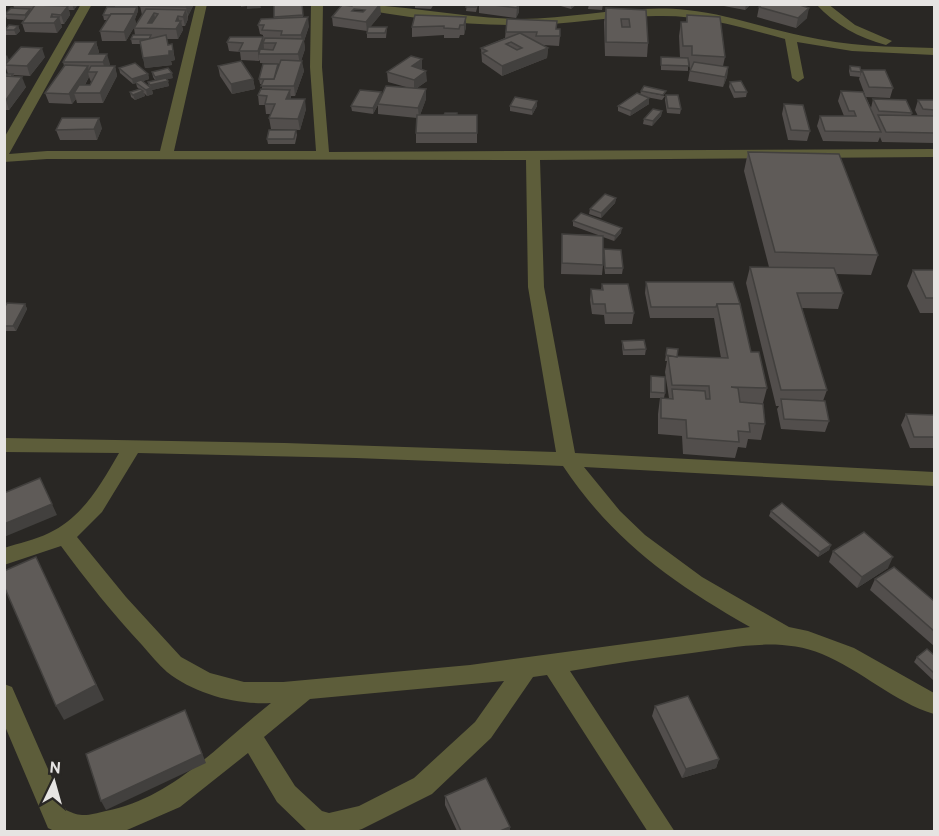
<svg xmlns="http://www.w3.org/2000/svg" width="939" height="836" font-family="Overpass,sans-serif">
  <rect width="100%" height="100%" fill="#292724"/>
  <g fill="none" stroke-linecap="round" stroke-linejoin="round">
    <!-- minor -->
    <g fill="#5d5d3a" fill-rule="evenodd">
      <path d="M 81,4 L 92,4 L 9,154 L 47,151 L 160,151 L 196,4 L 207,4 L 174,151 L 316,151 L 310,67 L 311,4 L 323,4 L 322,67 L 329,152 L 934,149 L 934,157 L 540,160 L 544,287 L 575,453 L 934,472 L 934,486 L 584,467 L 620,511 L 645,535 L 702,577 L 789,627 L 808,631 L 854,648 L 934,693 L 934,714 C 894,702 861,670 822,654 C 780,637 735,647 692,653 C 651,658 610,664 570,671 L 675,832 L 648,832 L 547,675 L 533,677 L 491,738 L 432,794 L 362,829 L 353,832 L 306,830 L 277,802 L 248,753 L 180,807 L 127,830 L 56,832 L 48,828 L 4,724 L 4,684 L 12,687 L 66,810 C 82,818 89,815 106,811 C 173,798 219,744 271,703 C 236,705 195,694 167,672 C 158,664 150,654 142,645 C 113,614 86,580 61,546 L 4,565 L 4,548 C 19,543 35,540 49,533 C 83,517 101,484 119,453 L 4,452 L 4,438 L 285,443 L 556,452 L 528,287 L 526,160 L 47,159 L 4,162 L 4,138 ZM 138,453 L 356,458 L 563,466 C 613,541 673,583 750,627 L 470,665 L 283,682 L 244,682 L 210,673 L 181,657 L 126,597 L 77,537 L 102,512 ZM 504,681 L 475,722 L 414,778 L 359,806 L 329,813 L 322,811 L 295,786 L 264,737 L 310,699 Z"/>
      <path d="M 343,4 C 402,4 460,18 520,19 C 576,19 631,4 687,10 C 727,14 764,28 803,36 C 846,46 890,47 934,48 L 934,55 L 852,51 L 797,42 L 804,78 L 798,82 L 792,78 L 785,39 C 744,28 705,16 663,16 C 616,15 569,25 521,25 C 463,26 405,17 348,7 Z"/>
      <path d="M 816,4 L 828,4 L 855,25 L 892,41 L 886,45 C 859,38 835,25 816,4 Z"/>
    </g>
  </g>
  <!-- wall -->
  <g fill="#524e4c" fill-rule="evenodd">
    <path d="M 13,4 L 78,4 L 74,10 L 69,10 L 70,15 L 64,24 L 61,24 L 62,27 L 57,33 L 25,32 L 22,23 L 24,20 L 7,19 L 5,14 L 14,8 Z"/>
    <path d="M 115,4 L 137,4 L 138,11 L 135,19 L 136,24 L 126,41 L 102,41 L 100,31 L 107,20 L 104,20 L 103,15 L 115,7 Z"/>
    <path d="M 141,4 L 194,4 L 188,16 L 188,19 L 185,26 L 182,26 L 183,30 L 178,39 L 167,39 L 168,45 L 172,44 L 175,60 L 171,61 L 172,65 L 145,68 L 141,44 L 132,44 L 131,39 L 135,35 L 134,28 L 142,15 L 140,6 Z"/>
    <path d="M 302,4 L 303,17 L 309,26 L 304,41 L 305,49 L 301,61 L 304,71 L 295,96 L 291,96 L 291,99 L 306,109 L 300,130 L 271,129 L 269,118 L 271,114 L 266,114 L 265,105 L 259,105 L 258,95 L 262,89 L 262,84 L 260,84 L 259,79 L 278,67 L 280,64 L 260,63 L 260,60 L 259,61 L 241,60 L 240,52 L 229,51 L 227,42 L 263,37 L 263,35 L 260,34 L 258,25 L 274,19 L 274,5 Z"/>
    <path d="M 415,4 L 434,4 L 431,9 L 415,8 Z"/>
    <path d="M 467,4 L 478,4 L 476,12 L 466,11 Z"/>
    <path d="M 479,4 L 519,4 L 519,12 L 516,18 L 479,13 Z"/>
    <path d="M 554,4 L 576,4 L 571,9 Z"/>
    <path d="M 589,4 L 603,4 L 602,10 L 588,9 Z"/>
    <path d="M 725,4 L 751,4 L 745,10 L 724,6 Z"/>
    <path d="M 763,4 L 801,4 L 801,6 L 807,18 L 796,28 L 757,17 L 759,7 Z"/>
    <path d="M 342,5 L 381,14 L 370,27 L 387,27 L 386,38 L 367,38 L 367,31 L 333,26 L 332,17 ZM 354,9 L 365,10 L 364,12 L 352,11 Z"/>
    <path d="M 606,8 L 646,10 L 648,43 L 647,57 L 605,56 L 604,22 Z"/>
    <path d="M 687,15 L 725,57 L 723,66 L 728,67 L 727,77 L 723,87 L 688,81 L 690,70 L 689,60 L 688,60 L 688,71 L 661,70 L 661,57 L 680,58 L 679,36 L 681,22 L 686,22 Z"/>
    <path d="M 466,17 L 466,27 L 464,35 L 460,35 L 459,38 L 444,38 L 444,35 L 412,37 L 412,27 Z"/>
    <path d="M 507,19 L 556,29 L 560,36 L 559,46 L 543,45 L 548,48 L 547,58 L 502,76 L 482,62 L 481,48 L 505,38 Z"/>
    <path d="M 18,26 L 20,31 L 16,35 L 6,35 L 5,30 Z"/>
    <path d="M 96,42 L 99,52 L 98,54 L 110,64 L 109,66 L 115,66 L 117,76 L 103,103 L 77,103 L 76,99 L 72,104 L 49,103 L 45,93 L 64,66 L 63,62 ZM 89,77 L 91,82 L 90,85 L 85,85 Z"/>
    <path d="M 45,57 L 30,76 L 13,75 L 26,87 L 9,110 L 4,110 L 4,74 L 8,74 L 5,65 Z"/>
    <path d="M 218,66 L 253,79 L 255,89 L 232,94 L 220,76 Z"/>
    <path d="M 850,66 L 861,72 L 860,77 L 850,76 L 849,71 Z"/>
    <path d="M 119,68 L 148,74 L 149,79 L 143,81 L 149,87 L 148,82 L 155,80 L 153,77 L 152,72 L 173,78 L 167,79 L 169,86 L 152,90 L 153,94 L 147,96 L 144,93 L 145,96 L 135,100 L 131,97 L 130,92 L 139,89 L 137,87 L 136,83 L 133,84 L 120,73 Z"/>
    <path d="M 421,69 L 427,81 L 417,88 L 426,89 L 426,99 L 420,115 L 477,115 L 477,143 L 416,143 L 416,133 L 417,118 L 378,114 L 378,105 L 373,114 L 352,111 L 351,106 L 381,92 L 382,96 L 406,87 L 388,82 L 387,72 L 422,69 Z"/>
    <path d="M 862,70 L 893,88 L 890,98 L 866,97 L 871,108 L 873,99 L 912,113 L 911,116 L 918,116 L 915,110 L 918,100 L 934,100 L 934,143 L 882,142 L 880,137 L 878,142 L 823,141 L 817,126 L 820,116 L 844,116 L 838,101 L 841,91 L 865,95 L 859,79 Z"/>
    <path d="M 730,82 L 747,92 L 746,97 L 734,98 L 729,87 Z"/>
    <path d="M 641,91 L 665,96 L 662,100 L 646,97 L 649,98 L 649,104 L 630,116 L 618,111 L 618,106 L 640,95 Z"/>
    <path d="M 666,95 L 681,109 L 680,114 L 667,113 L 665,100 Z"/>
    <path d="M 537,101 L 537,106 L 532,115 L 510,111 L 510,106 Z"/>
    <path d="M 784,104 L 810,131 L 807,141 L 788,140 L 782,114 Z"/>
    <path d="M 662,111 L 661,116 L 652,126 L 643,124 L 644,119 Z"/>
    <path d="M 102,128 L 97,140 L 60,140 L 56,130 Z"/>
    <path d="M 296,130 L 297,135 L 295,144 L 268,144 L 267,139 Z"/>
    <path d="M 748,152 L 878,255 L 871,275 L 836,274 L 843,293 L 838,309 L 802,308 L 827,390 L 823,401 L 829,421 L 825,432 L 781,429 L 777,409 L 779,406 L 776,406 L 746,283 L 750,267 L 769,267 L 744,171 Z"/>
    <path d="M 616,198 L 615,203 L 601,218 L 589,214 L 590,209 Z"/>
    <path d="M 573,221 L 621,233 L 614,241 L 603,237 L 603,265 L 602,275 L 561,274 L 562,234 L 598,235 L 573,226 Z"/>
    <path d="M 604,249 L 623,268 L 622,274 L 605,274 L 603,255 Z"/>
    <path d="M 913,270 L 934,270 L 934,313 L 920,313 L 907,286 Z"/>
    <path d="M 646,282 L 733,282 L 751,352 L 767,388 L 763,403 L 765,424 L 761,440 L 748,439 L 746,448 L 738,447 L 735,458 L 683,454 L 682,436 L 658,434 L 658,414 L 660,398 L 650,398 L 650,382 L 651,376 L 665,393 L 664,398 L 669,398 L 665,372 L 667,361 L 665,361 L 667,348 L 677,357 L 721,358 L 714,318 L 650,318 L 645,293 Z"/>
    <path d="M 602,284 L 634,313 L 632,324 L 605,324 L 604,315 L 592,314 L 590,300 L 591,289 L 601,290 Z"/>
    <path d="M 25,304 L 27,309 L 16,331 L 4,331 L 4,308 Z"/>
    <path d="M 622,341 L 646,349 L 645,355 L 623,355 L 622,346 Z"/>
    <path d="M 906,414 L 934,415 L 934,448 L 910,448 L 901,425 Z"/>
    <path d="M 771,511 L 831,545 L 829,550 L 818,557 L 769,516 Z"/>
    <path d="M 833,551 L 888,568 L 857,588 L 829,562 Z"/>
    <path d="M 875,579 L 934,601 L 934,646 L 870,590 Z"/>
    <path d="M 934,655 L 934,681 L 914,662 L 917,657 Z"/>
    <path d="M 655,706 L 719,759 L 716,768 L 682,778 L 652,716 Z"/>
    <path d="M 445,796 L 510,831 L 457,831 L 445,805 Z"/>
  </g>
  <!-- shaded-wall -->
  <g fill="#42403e">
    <path d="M 72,4 L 78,4 L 74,10 Z"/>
    <path d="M 187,4 L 194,4 L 188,16 L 186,7 Z"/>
    <path d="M 241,4 L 247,4 L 247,6 L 241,7 Z"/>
    <path d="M 247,4 L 260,4 L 261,8 L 247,9 Z"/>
    <path d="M 380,4 L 381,14 L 367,31 L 366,22 Z"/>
    <path d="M 518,4 L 519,4 L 519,12 L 516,18 L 517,8 Z"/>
    <path d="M 576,4 L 576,5 L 571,9 L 571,5 Z"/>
    <path d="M 746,4 L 751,4 L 745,10 Z"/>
    <path d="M 68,6 L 70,15 L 64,24 L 61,15 Z"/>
    <path d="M 137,7 L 138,11 L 135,19 L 136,24 L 126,41 L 124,32 Z"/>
    <path d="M 809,8 L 807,18 L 796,28 L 798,18 Z"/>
    <path d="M 30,9 L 31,14 L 26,20 L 25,15 Z"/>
    <path d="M 186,10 L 188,19 L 185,26 L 183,17 Z"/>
    <path d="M 154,13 L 156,23 L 148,23 Z"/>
    <path d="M 52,14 L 55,23 L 59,17 L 62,27 L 57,33 L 54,23 L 51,17 Z"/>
    <path d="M 178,16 L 180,23 L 181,21 L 183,30 L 178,39 L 176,29 L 176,21 Z"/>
    <path d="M 308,17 L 309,26 L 304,41 L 305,49 L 300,64 L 298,54 L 302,43 L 301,35 Z"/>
    <path d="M 466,17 L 466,27 L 464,35 L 464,25 Z"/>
    <path d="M 18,26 L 20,31 L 16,35 L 14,30 Z"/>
    <path d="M 263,37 L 264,48 L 262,54 L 259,54 L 259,61 L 258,51 Z"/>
    <path d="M 96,42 L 99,52 L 93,62 L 89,54 Z"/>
    <path d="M 42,48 L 45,57 L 30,76 L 27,66 Z"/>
    <path d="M 548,48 L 547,58 L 502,76 L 502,66 Z"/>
    <path d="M 169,51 L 173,51 L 175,60 L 171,61 L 172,65 L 145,68 L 143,58 Z"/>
    <path d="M 107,54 L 110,64 L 105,72 L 103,62 Z"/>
    <path d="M 7,55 L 9,60 L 4,65 L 4,58 Z"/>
    <path d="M 422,59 L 422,69 L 412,76 L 412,66 Z"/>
    <path d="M 302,61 L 304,71 L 295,96 L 294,86 Z"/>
    <path d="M 88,66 L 89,72 L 88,72 L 89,77 L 80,93 L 74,93 L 76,99 L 72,104 L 69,94 Z"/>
    <path d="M 115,66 L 117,76 L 103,103 L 100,93 Z"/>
    <path d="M 728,67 L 727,77 L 723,87 L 725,77 Z"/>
    <path d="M 426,71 L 427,81 L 414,90 L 414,80 Z"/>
    <path d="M 172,73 L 173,78 L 156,82 L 155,77 Z"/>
    <path d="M 148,74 L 149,79 L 137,83 L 135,82 L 136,83 L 133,84 L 132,79 Z"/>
    <path d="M 22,77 L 26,87 L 9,110 L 6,100 Z"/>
    <path d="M 253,79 L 255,89 L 232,94 L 231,84 Z"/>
    <path d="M 168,81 L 169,86 L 152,90 L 153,94 L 147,96 L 146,90 L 151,89 L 150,85 Z"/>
    <path d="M 426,89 L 426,99 L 419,118 L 418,108 Z"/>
    <path d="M 290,90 L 291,100 L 286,99 Z"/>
    <path d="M 143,91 L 145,96 L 135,100 L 133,95 Z"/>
    <path d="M 381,92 L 382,97 L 373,114 L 373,108 Z"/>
    <path d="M 649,98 L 649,104 L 630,116 L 631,111 Z"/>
    <path d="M 305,99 L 306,109 L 300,130 L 298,119 Z"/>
    <path d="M 537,101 L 537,106 L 532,115 L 532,110 Z"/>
    <path d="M 662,111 L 661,116 L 652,126 L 653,121 Z"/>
    <path d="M 99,118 L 102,128 L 97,140 L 94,129 Z"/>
    <path d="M 616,198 L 615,203 L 601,218 L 601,213 Z"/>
    <path d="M 622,228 L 621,233 L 614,241 L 615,236 Z"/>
    <path d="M 25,304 L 27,309 L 16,331 L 13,326 Z"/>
    <path d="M 52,504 L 57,515 L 4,537 L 4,524 Z"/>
    <path d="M 831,545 L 829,550 L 818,557 L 820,552 Z"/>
    <path d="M 36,557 L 104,700 L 64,720 L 56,706 Z"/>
    <path d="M 893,557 L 888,568 L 857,588 L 862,577 Z"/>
    <path d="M 185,710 L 206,763 L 106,810 L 101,801 Z"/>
    <path d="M 719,759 L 716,768 L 682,778 L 686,769 Z"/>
    <path d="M 510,827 L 510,831 L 500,831 Z"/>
  </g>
  <!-- building -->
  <g fill="#5f5b58" stroke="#42403e" stroke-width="1.5" fill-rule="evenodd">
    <path d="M 115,4 L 135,4 L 115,5 Z"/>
    <path d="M 141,4 L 187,4 L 186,7 L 140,6 Z"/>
    <path d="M 302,4 L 303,15 L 274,17 L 274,5 Z"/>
    <path d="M 353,4 L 380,4 L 366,22 L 332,17 L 342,5 L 352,6 ZM 354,9 L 365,10 L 363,12 L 352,11 Z"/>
    <path d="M 467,4 L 477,4 L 476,7 L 466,7 Z"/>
    <path d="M 486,4 L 518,4 L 517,8 Z"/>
    <path d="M 763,4 L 797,4 L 809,8 L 798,18 L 759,7 Z"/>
    <path d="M 35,5 L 68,6 L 61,15 L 52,14 L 51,17 L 59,17 L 54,23 L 22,23 Z"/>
    <path d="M 107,7 L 137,7 L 134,14 L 111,14 L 110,15 L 103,15 Z"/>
    <path d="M 11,8 L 30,9 L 25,15 L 5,14 Z"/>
    <path d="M 606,8 L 646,10 L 648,43 L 606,42 ZM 621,19 L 629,19 L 630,27 L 622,27 Z"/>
    <path d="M 146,9 L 186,10 L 183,17 L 178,16 L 176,21 L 181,21 L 176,29 L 134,28 ZM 154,13 L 158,14 L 152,23 L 148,23 Z"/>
    <path d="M 111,14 L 134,14 L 124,32 L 100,31 Z"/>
    <path d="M 415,15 L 466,17 L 464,25 L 460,25 L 459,29 L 444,28 L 444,26 L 412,27 Z"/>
    <path d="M 687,15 L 720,17 L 725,57 L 692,55 L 692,46 L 683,46 L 681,22 L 687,22 Z"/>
    <path d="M 308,17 L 301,35 L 281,35 L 282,31 L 262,30 L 264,25 L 258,25 L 261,19 Z"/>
    <path d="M 507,19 L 557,21 L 556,29 L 560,29 L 560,36 L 536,36 L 537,32 L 506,32 Z"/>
    <path d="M 9,25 L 18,26 L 14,30 L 5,30 Z"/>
    <path d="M 368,27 L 387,27 L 385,33 L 367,33 Z"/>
    <path d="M 520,33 L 548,48 L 502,66 L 482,53 L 487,51 L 481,48 ZM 511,42 L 522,48 L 517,50 L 506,44 Z"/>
    <path d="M 133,35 L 151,35 L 149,39 L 131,39 Z"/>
    <path d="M 166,35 L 168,45 L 172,44 L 173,51 L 169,51 L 169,55 L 143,58 L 140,41 Z"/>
    <path d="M 230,37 L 263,37 L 258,51 L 239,51 L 243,43 L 227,42 Z"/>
    <path d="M 265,38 L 304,39 L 298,54 L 259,54 L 260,49 L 273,50 L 276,43 L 263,43 Z"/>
    <path d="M 75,42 L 96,42 L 89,54 L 107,54 L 103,62 L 63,62 Z"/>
    <path d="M 21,47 L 42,48 L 27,66 L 5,65 Z"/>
    <path d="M 411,56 L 422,59 L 412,66 L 426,71 L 414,80 L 387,72 Z"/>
    <path d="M 661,57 L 688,58 L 689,66 L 661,65 Z"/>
    <path d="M 281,60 L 302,61 L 294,86 L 261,86 L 264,79 L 274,79 Z"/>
    <path d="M 241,61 L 253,79 L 231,84 L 218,66 Z"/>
    <path d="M 694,62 L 728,67 L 725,77 L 690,71 Z"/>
    <path d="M 135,63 L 148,74 L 132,79 L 119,68 Z"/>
    <path d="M 263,64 L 278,64 L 274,79 L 259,79 Z"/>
    <path d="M 65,65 L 88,66 L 69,94 L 45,93 Z"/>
    <path d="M 91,66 L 115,66 L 100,93 L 74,93 L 79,85 L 90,85 L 97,72 L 88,72 Z"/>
    <path d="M 850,66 L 860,67 L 861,72 L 851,71 Z"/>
    <path d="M 168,68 L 172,73 L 155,77 L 152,72 Z"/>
    <path d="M 862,70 L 885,70 L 893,88 L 869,87 Z"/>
    <path d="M 4,74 L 13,74 L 11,77 L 4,76 Z"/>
    <path d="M 4,76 L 22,77 L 6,100 L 4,100 Z"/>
    <path d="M 166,78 L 168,81 L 150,85 L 148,82 Z"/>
    <path d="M 141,80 L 151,88 L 146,90 L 135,82 Z"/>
    <path d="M 741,81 L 747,92 L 735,92 L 730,82 Z"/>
    <path d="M 386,86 L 426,89 L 418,108 L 378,104 Z"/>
    <path d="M 644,86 L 666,91 L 663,95 L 641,91 Z"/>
    <path d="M 140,89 L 143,91 L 133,95 L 130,92 Z"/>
    <path d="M 261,89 L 290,90 L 286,99 L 305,99 L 298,119 L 269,118 L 275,104 L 265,104 L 267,96 L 258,95 Z"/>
    <path d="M 360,90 L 381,92 L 373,108 L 351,106 Z"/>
    <path d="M 841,91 L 863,92 L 881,132 L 825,131 L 820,116 L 856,116 L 854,111 L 849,111 Z"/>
    <path d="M 637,93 L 649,98 L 631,111 L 618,106 Z"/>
    <path d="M 666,95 L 678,95 L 681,109 L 668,108 Z"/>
    <path d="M 515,97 L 537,101 L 532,110 L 510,106 Z"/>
    <path d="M 873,99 L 906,100 L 912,113 L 879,111 Z"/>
    <path d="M 918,100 L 934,100 L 934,110 L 923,109 Z"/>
    <path d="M 784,104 L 803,105 L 810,131 L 791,130 Z"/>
    <path d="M 653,109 L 662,111 L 653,121 L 644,119 Z"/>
    <path d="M 445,113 L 457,113 L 457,115 L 444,115 Z"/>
    <path d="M 417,115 L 477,115 L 477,133 L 416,133 Z"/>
    <path d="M 878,115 L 934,116 L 934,133 L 886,132 Z"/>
    <path d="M 62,118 L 99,118 L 94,129 L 56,130 Z"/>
    <path d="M 269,130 L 296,130 L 294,139 L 267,139 Z"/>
    <path d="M 748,152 L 839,154 L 878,255 L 775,252 Z"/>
    <path d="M 605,194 L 616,198 L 601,213 L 590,209 Z"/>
    <path d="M 581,213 L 622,228 L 615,236 L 573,221 Z"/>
    <path d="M 562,234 L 603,236 L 603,265 L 562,263 Z"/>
    <path d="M 604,249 L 621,250 L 623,268 L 605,268 Z"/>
    <path d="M 750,267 L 834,268 L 843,293 L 797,293 L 827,390 L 781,390 Z"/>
    <path d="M 913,270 L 934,270 L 934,298 L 926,298 Z"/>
    <path d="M 646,282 L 733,282 L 740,304 L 717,304 L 716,307 L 651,307 Z"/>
    <path d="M 602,284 L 628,284 L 634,313 L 606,313 L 605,304 L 593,304 L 591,289 L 603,290 Z"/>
    <path d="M 7,303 L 25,304 L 13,326 L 4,326 L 4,308 Z"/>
    <path d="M 717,304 L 740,304 L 751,352 L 759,352 L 767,388 L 731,387 L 738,388 L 740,402 L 763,404 L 765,424 L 749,423 L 750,432 L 738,431 L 739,442 L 687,438 L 686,420 L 661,418 L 661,398 L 673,399 L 672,389 L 705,391 L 706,399 L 710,399 L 709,386 L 672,385 L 668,356 L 728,358 Z"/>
    <path d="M 644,340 L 646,349 L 624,350 L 622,341 Z"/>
    <path d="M 667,348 L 678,349 L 677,357 L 666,355 Z"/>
    <path d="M 651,376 L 665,377 L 665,393 L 651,392 Z"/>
    <path d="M 781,399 L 825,401 L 829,421 L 784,419 Z"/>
    <path d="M 906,414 L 934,415 L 934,437 L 914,437 Z"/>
    <path d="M 40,478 L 52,504 L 4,524 L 4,493 Z"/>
    <path d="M 782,503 L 831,545 L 820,552 L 771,511 Z"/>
    <path d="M 864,532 L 893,557 L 862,577 L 833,551 Z"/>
    <path d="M 36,557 L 96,685 L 56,706 L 4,586 L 4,571 Z"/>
    <path d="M 894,567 L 934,601 L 934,631 L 875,579 Z"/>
    <path d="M 927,649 L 934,655 L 934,673 L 917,657 Z"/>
    <path d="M 688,696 L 719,759 L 686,769 L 655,706 Z"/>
    <path d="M 185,710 L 202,754 L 101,801 L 86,754 Z"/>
    <path d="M 486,778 L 510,827 L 500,831 L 461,831 L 445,796 Z"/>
  </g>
  <!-- border -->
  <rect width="939" height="836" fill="none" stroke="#e6e4e2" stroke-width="12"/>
  <!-- north arrow -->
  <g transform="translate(54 782) rotate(5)" stroke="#292724" stroke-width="4.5" paint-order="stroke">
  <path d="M0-4.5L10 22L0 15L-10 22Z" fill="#e6e4e2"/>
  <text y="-9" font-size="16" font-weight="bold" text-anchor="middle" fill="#e6e4e2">N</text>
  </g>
</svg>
